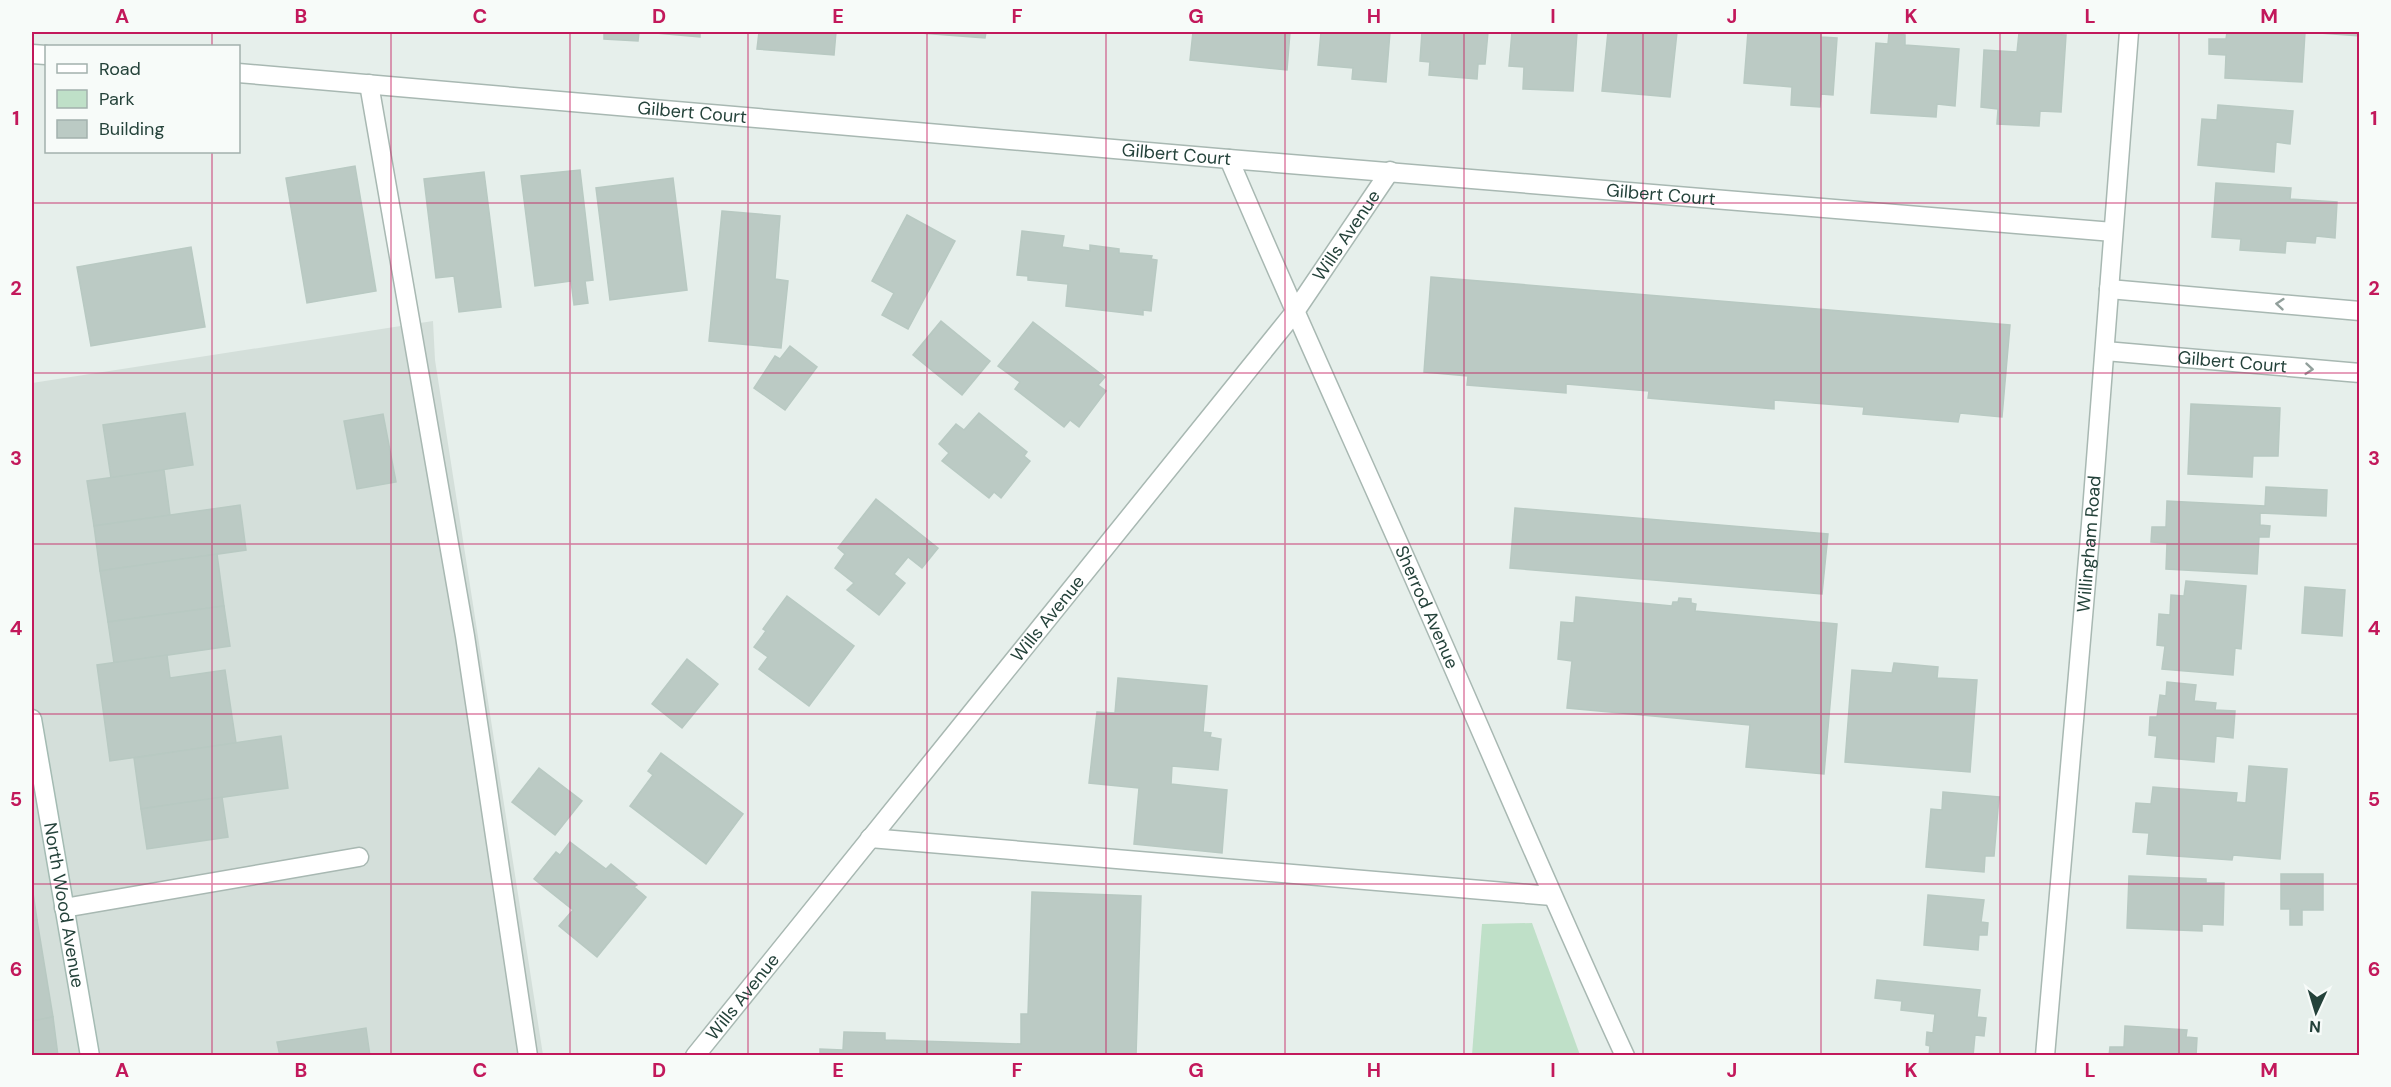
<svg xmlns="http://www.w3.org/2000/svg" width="2391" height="1087" font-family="'DM Sans',sans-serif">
  <rect width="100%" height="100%" fill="#e6efeb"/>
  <!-- built -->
  <path fill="#d4dfda" d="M 433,321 L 435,360 L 543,1055 L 32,1056 L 32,383 Z"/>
  <!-- green -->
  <path fill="#bfe0c8" d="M 1532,923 L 1580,1055 L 1472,1055 L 1482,924 Z"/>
  <!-- building -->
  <g fill="#bbcac4" stroke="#b8c9c2" stroke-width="1.5">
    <path d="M 604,32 L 639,32 L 638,41 L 604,39 Z"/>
    <path d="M 656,32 L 700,32 L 700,37 L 656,33 Z"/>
    <path d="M 759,32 L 836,32 L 834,55 L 757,49 Z"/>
    <path d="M 907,32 L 986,32 L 985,38 Z"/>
    <path d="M 1193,32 L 1290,32 L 1287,70 L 1190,60 Z"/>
    <path d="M 1321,32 L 1390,32 L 1386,82 L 1352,79 L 1353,68 L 1318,65 Z"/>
    <path d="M 1422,32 L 1488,32 L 1485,64 L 1478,64 L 1477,79 L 1429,75 L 1430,62 L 1420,61 Z"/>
    <path d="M 1512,32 L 1577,32 L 1573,91 L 1523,89 L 1524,67 L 1509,66 Z"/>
    <path d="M 1608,32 L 1677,32 L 1670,97 L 1602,91 Z"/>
    <path d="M 1748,32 L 1821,32 L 1821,37 L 1837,38 L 1833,95 L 1821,94 L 1820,107 L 1791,105 L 1792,87 L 1744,83 Z"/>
    <path d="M 2227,32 L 2305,32 L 2302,82 L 2225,78 L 2226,55 L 2209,54 L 2209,39 L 2226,39 Z"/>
    <path d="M 2320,32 L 2360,32 L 2360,36 L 2320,33 Z"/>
    <path d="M 1889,33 L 1905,35 L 1905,45 L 1959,49 L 1955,106 L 1937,104 L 1936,117 L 1871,113 L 1876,43 L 1888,44 Z"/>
    <path d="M 2019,33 L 2066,35 L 2061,112 L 2040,111 L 2039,126 L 1997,124 L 1998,109 L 1981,107 L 1984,50 L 2017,52 Z"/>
    <path d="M 2218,105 L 2293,111 L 2290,144 L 2276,142 L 2274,172 L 2198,165 L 2202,119 L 2217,120 Z"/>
    <path d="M 355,166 L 376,291 L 307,303 L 286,178 Z"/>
    <path d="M 580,170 L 593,280 L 585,281 L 588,303 L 574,305 L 571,281 L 535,286 L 521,176 Z"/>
    <path d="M 484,172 L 501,307 L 459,312 L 454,276 L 436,278 L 424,179 Z"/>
    <path d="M 673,178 L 687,290 L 610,300 L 596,188 Z"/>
    <path d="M 2216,183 L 2291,188 L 2290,199 L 2337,202 L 2335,238 L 2316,236 L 2315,243 L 2286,241 L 2285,253 L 2240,250 L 2241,239 L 2212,237 Z"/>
    <path d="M 722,211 L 780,216 L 775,279 L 788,281 L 781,348 L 709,341 Z"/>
    <path d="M 907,215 L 955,241 L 908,329 L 882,315 L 894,293 L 872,281 Z"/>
    <path d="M 1022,231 L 1064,236 L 1062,247 L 1090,251 L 1090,245 L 1119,249 L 1119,253 L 1152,256 L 1151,259 L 1157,260 L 1151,311 L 1143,310 L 1143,315 L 1066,306 L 1068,284 L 1028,280 L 1028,276 L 1017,275 Z"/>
    <path d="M 191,247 L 205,327 L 91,346 L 77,267 Z"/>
    <path d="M 1431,277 L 2010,325 L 2002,417 L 1960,413 L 1958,422 L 1863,414 L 1864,407 L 1774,400 L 1774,409 L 1648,398 L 1649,391 L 1566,384 L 1566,393 L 1467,385 L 1468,376 L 1424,372 Z"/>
    <path d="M 941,321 L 990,361 L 962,395 L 913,355 Z"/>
    <path d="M 1033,322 L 1105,377 L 1098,385 L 1106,391 L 1079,427 L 1070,420 L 1064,427 L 1015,389 L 1020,382 L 998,366 Z"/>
    <path d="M 790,346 L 817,367 L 785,410 L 754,388 L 775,356 L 780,359 Z"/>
    <path d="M 2191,404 L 2280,408 L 2278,456 L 2253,456 L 2252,477 L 2188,474 Z"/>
    <path d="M 185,413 L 193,465 L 111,478 L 103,425 Z"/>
    <path d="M 979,413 L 1027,452 L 1024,456 L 1030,461 L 1001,498 L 994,492 L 989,498 L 942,461 L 949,453 L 939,444 L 956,424 L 964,430 Z"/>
    <path d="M 383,414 L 396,482 L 357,489 L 344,421 Z"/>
    <path d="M 164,470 L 170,515 L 94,526 L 87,481 Z"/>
    <path d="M 2266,487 L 2327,490 L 2326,516 L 2260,513 L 2260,525 L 2270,526 L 2269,537 L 2259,537 L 2257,574 L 2166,569 L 2167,543 L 2151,542 L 2152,527 L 2166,527 L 2167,501 L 2265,506 Z"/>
    <path d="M 876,499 L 938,548 L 922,568 L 908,557 L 894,574 L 905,583 L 879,615 L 847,590 L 854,583 L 835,568 L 845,554 L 838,548 Z"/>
    <path d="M 240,505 L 246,550 L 100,571 L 94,526 Z"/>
    <path d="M 1515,508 L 1828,534 L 1822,594 L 1510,568 Z"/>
    <path d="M 217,554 L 224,606 L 108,622 L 100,571 Z"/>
    <path d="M 2186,581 L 2246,586 L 2241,649 L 2235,648 L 2233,675 L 2162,669 L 2165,646 L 2157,645 L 2159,614 L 2170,615 L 2171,595 L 2184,596 Z"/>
    <path d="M 2305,587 L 2345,590 L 2342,636 L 2302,633 Z"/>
    <path d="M 787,596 L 854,646 L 809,706 L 759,669 L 768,657 L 754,647 L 766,631 L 763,629 Z"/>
    <path d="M 1576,597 L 1672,606 L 1673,602 L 1678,602 L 1679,598 L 1691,599 L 1691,603 L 1696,604 L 1695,611 L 1837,624 L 1824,774 L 1746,767 L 1750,725 L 1567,708 L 1572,661 L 1558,659 L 1561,622 L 1574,623 Z"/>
    <path d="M 224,606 L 230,646 L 114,663 L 108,622 Z"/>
    <path d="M 167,655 L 170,678 L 225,670 L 236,743 L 110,761 L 97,665 Z"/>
    <path d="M 687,659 L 718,684 L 682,728 L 652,704 Z"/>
    <path d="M 1894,663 L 1938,667 L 1937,678 L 1977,680 L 1970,772 L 1845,762 L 1852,670 L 1892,673 Z"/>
    <path d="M 1118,678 L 1207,686 L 1203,732 L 1211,733 L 1210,737 L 1221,739 L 1218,770 L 1172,766 L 1171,784 L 1227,790 L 1222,853 L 1134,844 L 1139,788 L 1089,783 L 1097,712 L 1115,713 Z"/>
    <path d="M 2167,682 L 2196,685 L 2194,701 L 2216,703 L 2215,710 L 2235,711 L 2233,738 L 2216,736 L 2214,762 L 2155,757 L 2157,736 L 2149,735 L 2150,717 L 2157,717 L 2160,695 L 2166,696 Z"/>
    <path d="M 281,736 L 288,788 L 141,809 L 134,758 Z"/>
    <path d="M 661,753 L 743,814 L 706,864 L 630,806 L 653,775 L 648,771 Z"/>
    <path d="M 2249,766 L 2287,769 L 2280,859 L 2233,855 L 2232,860 L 2147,854 L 2149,833 L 2133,832 L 2136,803 L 2151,804 L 2153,787 L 2237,793 L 2236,802 L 2246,803 Z"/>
    <path d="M 539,768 L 582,801 L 555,835 L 512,802 Z"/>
    <path d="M 1943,792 L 1999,797 L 1994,856 L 1985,856 L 1984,872 L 1926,867 L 1931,809 L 1942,810 Z"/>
    <path d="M 222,797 L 228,837 L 147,849 L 141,809 Z"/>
    <path d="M 570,842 L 606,869 L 611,864 L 637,885 L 634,887 L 646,897 L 597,957 L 559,926 L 573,910 L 534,879 L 556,852 L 560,855 Z"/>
    <path d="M 2281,874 L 2323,874 L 2323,910 L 2302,910 L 2302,925 L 2290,925 L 2290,909 L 2281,909 Z"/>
    <path d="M 2129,876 L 2206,879 L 2206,883 L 2224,883 L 2223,925 L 2202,924 L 2202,931 L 2127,928 Z"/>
    <path d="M 32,886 L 37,920 L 32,921 Z"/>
    <path d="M 1032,892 L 1141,896 L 1136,1056 L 820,1056 L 820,1049 L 843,1050 L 844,1032 L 885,1033 L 885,1040 L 1021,1044 L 1021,1014 L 1028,1014 Z"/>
    <path d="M 1928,895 L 1984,900 L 1981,922 L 1988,923 L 1987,935 L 1979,935 L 1978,950 L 1924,945 Z"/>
    <path d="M 37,920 L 53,1017 L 32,1021 L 32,921 Z"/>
    <path d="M 1877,980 L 1980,990 L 1977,1017 L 1986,1018 L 1984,1036 L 1975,1035 L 1973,1056 L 1929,1056 L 1930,1046 L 1926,1045 L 1927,1032 L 1933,1033 L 1935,1014 L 1901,1010 L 1902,1001 L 1875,998 Z"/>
    <path d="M 53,1017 L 58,1056 L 32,1056 L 32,1021 Z"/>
    <path d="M 2125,1026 L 2187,1030 L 2186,1037 L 2197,1038 L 2196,1056 L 2109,1056 L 2110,1047 L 2124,1047 Z"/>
    <path d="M 366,1028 L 370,1056 L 280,1056 L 277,1042 Z"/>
  </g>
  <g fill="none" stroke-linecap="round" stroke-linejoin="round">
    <!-- lane casing -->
    <g stroke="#a8b8b2" stroke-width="21">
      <g id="lane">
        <path d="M 369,84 L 465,636 L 528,1056"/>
        <path d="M 870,838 L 1552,896"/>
        <path d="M 64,908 L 359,857"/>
      </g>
    </g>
    <!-- street casing -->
    <g stroke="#a8b8b2" stroke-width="21">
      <g id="street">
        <path d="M 32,54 L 46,55"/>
        <path id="s1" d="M 238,73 L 1229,159 L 2113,232"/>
        <path id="s2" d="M 1229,159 C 1290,303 1355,444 1418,587 C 1487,743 1553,900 1625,1056"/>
        <path d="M 2109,289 L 2360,311"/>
        <path id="s3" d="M 2105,351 L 2360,373"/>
        <path id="s4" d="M 695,1056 L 1294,313 L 1390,171"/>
        <path id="s5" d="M 2045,1056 L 2091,524 L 2129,32"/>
      </g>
    </g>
    <!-- secondary casing -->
    <g stroke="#a4bbb3" stroke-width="21">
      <g id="secondary">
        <path id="s6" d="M 32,719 L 90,1056"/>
      </g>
    </g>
    <!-- lane -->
    <use href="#lane" stroke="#fff" stroke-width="18"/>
    <!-- street -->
    <use href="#street" stroke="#fff" stroke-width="18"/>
    <!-- secondary -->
    <use href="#secondary" stroke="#fff" stroke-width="18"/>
  </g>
  <!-- one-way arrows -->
  <defs><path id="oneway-chevron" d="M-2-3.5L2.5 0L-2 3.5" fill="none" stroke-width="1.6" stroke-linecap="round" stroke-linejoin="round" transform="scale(1.5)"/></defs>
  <g stroke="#92a09c">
    <use href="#oneway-chevron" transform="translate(2280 304) rotate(-175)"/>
    <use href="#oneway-chevron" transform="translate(2309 369) rotate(5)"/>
  </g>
  <!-- grid -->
  <path fill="none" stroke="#c2185b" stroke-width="1.5" stroke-opacity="0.55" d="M 212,32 L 212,46M 391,32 L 391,1056M 570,32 L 570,1056M 748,32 L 748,1056M 927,32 L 927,1056M 1106,32 L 1106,1056M 1285,32 L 1285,1056M 1464,32 L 1464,1056M 1643,32 L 1643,1056M 1821,32 L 1821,1056M 2000,32 L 2000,1056M 2179,32 L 2179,1056M 212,152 L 212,1056M 32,203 L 2360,203M 32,373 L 2360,373M 32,544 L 2360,544M 32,714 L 2360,714M 32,884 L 2360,884"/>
  <g text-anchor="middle" stroke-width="6" stroke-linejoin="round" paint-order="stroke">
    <!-- street labels -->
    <g font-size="18" fill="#24423a" stroke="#f7fbf9">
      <text dy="6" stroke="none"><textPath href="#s1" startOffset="456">Gilbert Court</textPath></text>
      <text dy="6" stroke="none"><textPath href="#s1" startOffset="942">Gilbert Court</textPath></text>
      <text dy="6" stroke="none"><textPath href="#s1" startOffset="1428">Gilbert Court</textPath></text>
      <text dy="6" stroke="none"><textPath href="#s4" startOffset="1048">Wills Avenue</textPath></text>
      <text dy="6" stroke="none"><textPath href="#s3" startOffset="128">Gilbert Court</textPath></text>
      <text dy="6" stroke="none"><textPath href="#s5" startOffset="514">Willingham Road</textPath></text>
      <text dy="6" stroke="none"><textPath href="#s2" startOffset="490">Sherrod Avenue</textPath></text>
      <text dy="6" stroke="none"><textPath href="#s4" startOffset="562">Wills Avenue</textPath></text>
      <text dy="6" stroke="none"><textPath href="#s6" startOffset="189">North Wood Avenue</textPath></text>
      <text dy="6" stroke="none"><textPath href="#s4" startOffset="76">Wills Avenue</textPath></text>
    </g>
  </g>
  <!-- border -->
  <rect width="2391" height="1087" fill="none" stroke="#f7fbf9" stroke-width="66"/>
  <!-- legend -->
  <rect x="45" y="45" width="195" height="108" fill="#f7fbf9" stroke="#a3b1ad" stroke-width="1.5"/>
  <rect x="57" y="64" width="30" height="9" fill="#ffffff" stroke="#a3b1ad" stroke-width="1.5"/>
  <text x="99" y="75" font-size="18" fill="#24423a">Road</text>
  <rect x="57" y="90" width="30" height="18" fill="#bfe0c8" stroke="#a3b1ad" stroke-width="1.5"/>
  <text x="99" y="105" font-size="18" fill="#24423a">Park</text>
  <rect x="57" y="120" width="30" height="18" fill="#bbcac4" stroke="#a3b1ad" stroke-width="1.5"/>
  <text x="99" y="135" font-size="18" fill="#24423a">Building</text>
  <!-- north arrow -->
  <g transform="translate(2316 1012) rotate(184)" stroke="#f7fbf9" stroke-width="4.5" paint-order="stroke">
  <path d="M0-4.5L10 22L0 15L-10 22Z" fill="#24423a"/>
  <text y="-9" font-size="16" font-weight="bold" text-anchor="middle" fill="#24423a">N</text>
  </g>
  <rect x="33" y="33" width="2325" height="1021" fill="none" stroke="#c2185b" stroke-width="2"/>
  <g font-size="20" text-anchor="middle" font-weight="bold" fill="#c2185b">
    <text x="122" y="23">A</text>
    <text x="301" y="23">B</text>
    <text x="480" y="23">C</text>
    <text x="659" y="23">D</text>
    <text x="838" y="23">E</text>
    <text x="1017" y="23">F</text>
    <text x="1196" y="23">G</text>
    <text x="1374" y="23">H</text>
    <text x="1553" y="23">I</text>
    <text x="1732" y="23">J</text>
    <text x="1911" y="23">K</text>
    <text x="2090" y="23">L</text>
    <text x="2269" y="23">M</text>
    <text x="16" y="125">1</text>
    <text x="2374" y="125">1</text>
    <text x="16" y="295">2</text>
    <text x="2374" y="295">2</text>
    <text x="16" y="465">3</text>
    <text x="2374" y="465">3</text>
    <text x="16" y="635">4</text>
    <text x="2374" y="635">4</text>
    <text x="16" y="806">5</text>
    <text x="2374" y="806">5</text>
    <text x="16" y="976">6</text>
    <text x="2374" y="976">6</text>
    <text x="122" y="1077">A</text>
    <text x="301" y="1077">B</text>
    <text x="480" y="1077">C</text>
    <text x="659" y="1077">D</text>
    <text x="838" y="1077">E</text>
    <text x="1017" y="1077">F</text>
    <text x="1196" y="1077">G</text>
    <text x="1374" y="1077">H</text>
    <text x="1553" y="1077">I</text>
    <text x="1732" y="1077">J</text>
    <text x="1911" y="1077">K</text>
    <text x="2090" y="1077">L</text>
    <text x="2269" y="1077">M</text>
  </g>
</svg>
